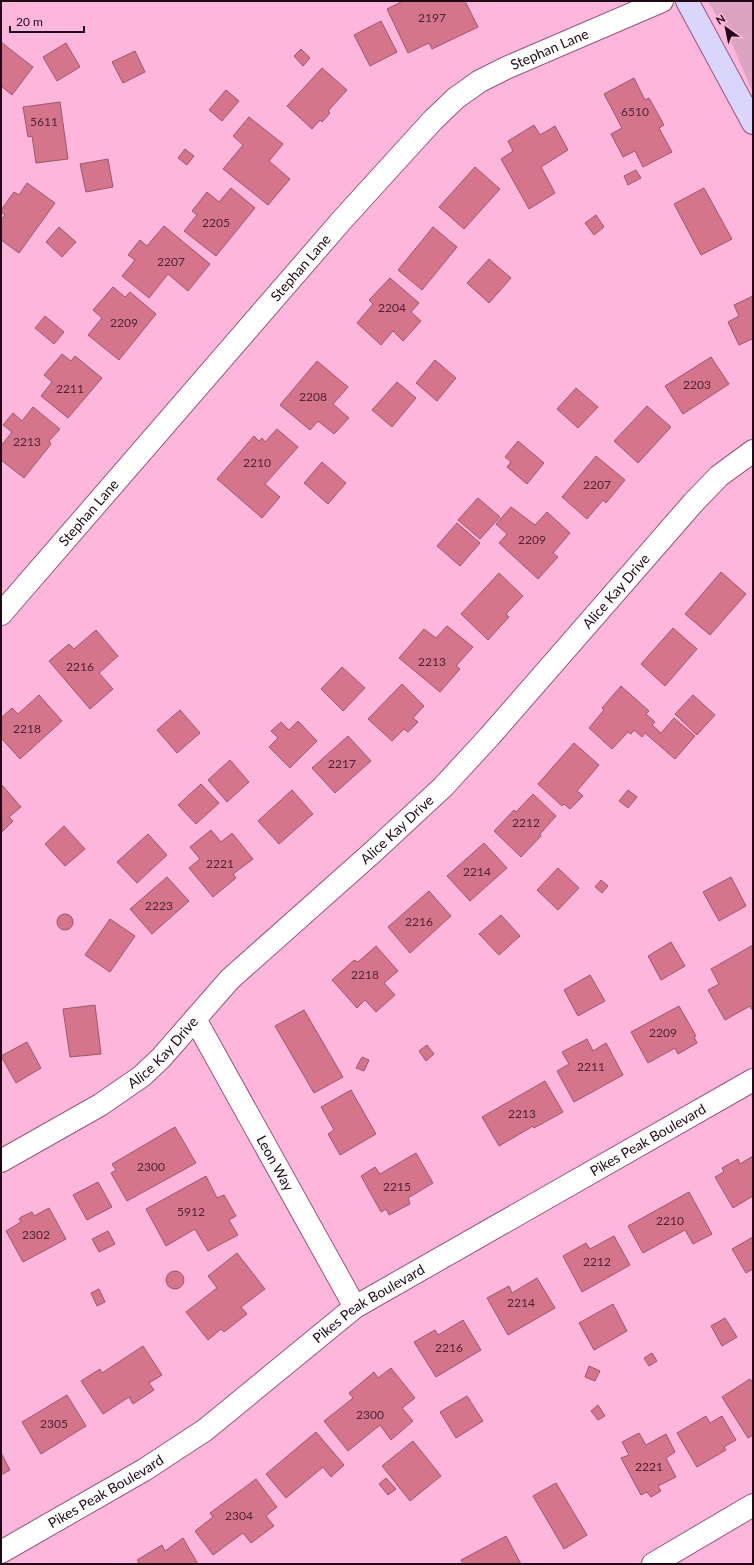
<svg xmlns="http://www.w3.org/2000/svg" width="754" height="1565" font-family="Lato,sans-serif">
  <rect width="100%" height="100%" fill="#feb6dd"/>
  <!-- green -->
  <path fill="#dca3c2" d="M 708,1 L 753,1 L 753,93 L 729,37 Z"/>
  <!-- building -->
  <g fill="#d5758c" stroke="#9e5668">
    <path d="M 403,1 L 465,1 L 478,27 L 432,49 L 429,43 L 408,53 L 387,9 Z"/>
    <path d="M 381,21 L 397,52 L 370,66 L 354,35 Z"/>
    <path d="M 1,42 L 33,67 L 12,95 L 1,86 Z"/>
    <path d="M 66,43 L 80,67 L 57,81 L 43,57 Z"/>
    <path d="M 301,49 L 310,58 L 303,66 L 294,56 Z"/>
    <path d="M 135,51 L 145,72 L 123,83 L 112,62 Z"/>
    <path d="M 322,68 L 347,90 L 328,111 L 330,113 L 322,122 L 320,120 L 312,129 L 287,106 Z"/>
    <path d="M 634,78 L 645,100 L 649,98 L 664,125 L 659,128 L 672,152 L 643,167 L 635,151 L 623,157 L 611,134 L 622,128 L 604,94 Z"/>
    <path d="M 226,90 L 239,101 L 222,121 L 209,110 Z"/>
    <path d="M 60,102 L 68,159 L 36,163 L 32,136 L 28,137 L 23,107 Z"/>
    <path d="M 249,117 L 283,144 L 269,161 L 290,179 L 268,205 L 223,169 L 243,145 L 233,136 Z"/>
    <path d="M 534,125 L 540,135 L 555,126 L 568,150 L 541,167 L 555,193 L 529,209 L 501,159 L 513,151 L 508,141 Z"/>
    <path d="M 185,149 L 194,156 L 187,165 L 178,158 Z"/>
    <path d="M 108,159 L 113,187 L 86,192 L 80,164 Z"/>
    <path d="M 475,167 L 500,189 L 464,229 L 439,207 Z"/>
    <path d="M 636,170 L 641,178 L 628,185 L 624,176 Z"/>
    <path d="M 27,183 L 55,203 L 19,253 L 1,240 L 1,220 L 5,215 L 1,212 L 1,210 L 14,192 L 19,195 Z"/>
    <path d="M 231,188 L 255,208 L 216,256 L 184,231 L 197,215 L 192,211 L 207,192 L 219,202 Z"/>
    <path d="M 704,188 L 732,239 L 701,255 L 674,204 Z"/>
    <path d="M 596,215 L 604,227 L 594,235 L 585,223 Z"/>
    <path d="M 164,226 L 210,264 L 188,291 L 168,274 L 149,298 L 122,276 L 135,260 L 128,255 L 140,240 L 147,246 Z"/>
    <path d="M 59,227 L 76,242 L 62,257 L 46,242 Z"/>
    <path d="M 433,227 L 457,247 L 422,290 L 398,270 Z"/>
    <path d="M 489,259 L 511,278 L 489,303 L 467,283 Z"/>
    <path d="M 390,278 L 419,303 L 411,312 L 421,321 L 403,341 L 393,331 L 381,345 L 357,323 L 373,304 L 369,300 Z"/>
    <path d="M 113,287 L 125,297 L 130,292 L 156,314 L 119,360 L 88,335 L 102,318 L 93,310 Z"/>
    <path d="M 753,296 L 753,342 L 752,339 L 739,345 L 728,322 L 739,316 L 734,305 Z"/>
    <path d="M 45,316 L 64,332 L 54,344 L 35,328 Z"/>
    <path d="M 62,354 L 71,361 L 75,356 L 102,378 L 68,418 L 41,396 L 52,382 L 44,375 Z"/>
    <path d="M 711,357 L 729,384 L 683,414 L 665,386 Z"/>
    <path d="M 435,360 L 456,378 L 437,401 L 416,383 Z"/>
    <path d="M 317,361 L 348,387 L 333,404 L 349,418 L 334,434 L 318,421 L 310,430 L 280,405 Z"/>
    <path d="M 397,382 L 416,398 L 392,427 L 372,410 Z"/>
    <path d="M 576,388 L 598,407 L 578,428 L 557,409 Z"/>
    <path d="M 647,406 L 671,427 L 638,463 L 614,441 Z"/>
    <path d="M 33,407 L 60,429 L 49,441 L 51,444 L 24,478 L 1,460 L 1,446 L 12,432 L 3,425 L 13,413 L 22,421 Z"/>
    <path d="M 277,429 L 298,447 L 265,484 L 280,497 L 262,518 L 217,479 L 254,436 L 259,441 L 262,438 L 265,442 Z"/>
    <path d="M 518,441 L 544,463 L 527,484 L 507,467 L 511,462 L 505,457 Z"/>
    <path d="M 596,456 L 625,480 L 606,503 L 603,500 L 587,519 L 562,497 Z"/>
    <path d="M 322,462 L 346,483 L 328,504 L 304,483 Z"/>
    <path d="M 478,498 L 500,517 L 480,539 L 458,520 Z"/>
    <path d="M 511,507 L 535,525 L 547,512 L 570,533 L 553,553 L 558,557 L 538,579 L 499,543 L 507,534 L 496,524 Z"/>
    <path d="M 457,523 L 480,543 L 460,566 L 437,546 Z"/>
    <path d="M 721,572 L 746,594 L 710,635 L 685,614 Z"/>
    <path d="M 499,573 L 523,596 L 506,614 L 509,617 L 488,640 L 461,614 Z"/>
    <path d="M 447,626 L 473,647 L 456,666 L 460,669 L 440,692 L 399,658 L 424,629 L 436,638 Z"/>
    <path d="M 673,628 L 697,649 L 665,686 L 641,664 Z"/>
    <path d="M 96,630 L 118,656 L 99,673 L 113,689 L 90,709 L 49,661 L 69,644 L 74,649 Z"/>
    <path d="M 342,667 L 365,688 L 343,711 L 321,689 Z"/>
    <path d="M 402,684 L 424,706 L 413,718 L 418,722 L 408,732 L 404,729 L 392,741 L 368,719 Z"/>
    <path d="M 621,686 L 649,711 L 646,714 L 655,722 L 652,725 L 661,733 L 674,718 L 695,736 L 675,759 L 645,733 L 642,737 L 634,730 L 631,734 L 628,732 L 612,749 L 589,728 L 604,710 L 602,708 Z"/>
    <path d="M 39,695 L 62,721 L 20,759 L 1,738 L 1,718 L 12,708 L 18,714 Z"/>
    <path d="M 693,695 L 715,715 L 697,735 L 675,714 Z"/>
    <path d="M 180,710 L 200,733 L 177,753 L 157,730 Z"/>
    <path d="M 298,721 L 317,741 L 290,768 L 269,747 L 278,738 L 271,731 L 281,722 L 289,730 Z"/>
    <path d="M 348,736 L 371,761 L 335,793 L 312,768 Z"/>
    <path d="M 574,743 L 599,765 L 577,791 L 583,796 L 570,809 L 564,804 L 562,806 L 538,784 Z"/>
    <path d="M 230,760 L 249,782 L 227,802 L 208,780 Z"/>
    <path d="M 1,784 L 21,807 L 9,817 L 13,821 L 2,832 Z"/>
    <path d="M 201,784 L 219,803 L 196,824 L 178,805 Z"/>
    <path d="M 292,790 L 313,814 L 279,844 L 258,821 Z"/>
    <path d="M 628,790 L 637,797 L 628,808 L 619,801 Z"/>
    <path d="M 533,794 L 556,816 L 540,834 L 541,836 L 521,857 L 494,831 L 514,810 L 516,812 Z"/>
    <path d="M 64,826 L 85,849 L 65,866 L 45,844 Z"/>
    <path d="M 211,830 L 221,842 L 232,833 L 253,859 L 233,874 L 236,878 L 213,897 L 189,868 L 200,859 L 190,847 Z"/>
    <path d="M 148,834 L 167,855 L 137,883 L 117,862 Z"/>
    <path d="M 484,843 L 507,868 L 470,901 L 447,876 Z"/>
    <path d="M 558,868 L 579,888 L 558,910 L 537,890 Z"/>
    <path d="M 167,877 L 189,901 L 152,934 L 130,909 Z"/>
    <path d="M 731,877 L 746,906 L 719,921 L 703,892 Z"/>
    <path d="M 601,880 L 608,886 L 602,893 L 595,887 Z"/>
    <path d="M 429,891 L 451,916 L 410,953 L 388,927 Z"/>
    <circle cx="65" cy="922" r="8"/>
    <path d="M 501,915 L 520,936 L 499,955 L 479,934 Z"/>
    <path d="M 110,919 L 135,936 L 110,972 L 85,955 Z"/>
    <path d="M 671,942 L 685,966 L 661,980 L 648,956 Z"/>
    <path d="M 753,945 L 753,1011 L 750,1006 L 725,1020 L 708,990 L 719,984 L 711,969 Z"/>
    <path d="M 376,946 L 398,971 L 384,983 L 395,995 L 376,1012 L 365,1000 L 357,1008 L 332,980 L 354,960 L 358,962 Z"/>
    <path d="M 590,975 L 605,1001 L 578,1016 L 564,990 Z"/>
    <path d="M 95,1005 L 101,1054 L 70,1057 L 63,1009 Z"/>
    <path d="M 679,1006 L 696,1036 L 694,1037 L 697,1043 L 678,1054 L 675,1048 L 648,1063 L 631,1032 Z"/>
    <path d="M 304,1010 L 343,1077 L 314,1093 L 275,1026 Z"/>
    <path d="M 587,1039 L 593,1051 L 606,1043 L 623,1075 L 574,1102 L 557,1071 L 569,1064 L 562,1052 Z"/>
    <path d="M 27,1042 L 41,1068 L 16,1083 L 1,1056 Z"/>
    <path d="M 427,1045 L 434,1054 L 426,1061 L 419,1051 Z"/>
    <path d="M 362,1057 L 369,1060 L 364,1071 L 356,1068 Z"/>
    <path d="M 545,1081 L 563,1112 L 534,1128 L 532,1126 L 530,1128 L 499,1146 L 482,1117 Z"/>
    <path d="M 351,1090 L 376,1134 L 340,1155 L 328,1134 L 334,1130 L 321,1107 Z"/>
    <path d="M 175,1127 L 196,1163 L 127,1201 L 111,1173 L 116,1170 L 112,1164 Z"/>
    <path d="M 416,1153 L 433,1183 L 408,1198 L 410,1204 L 389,1215 L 386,1209 L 381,1212 L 361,1176 L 375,1167 L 380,1174 Z"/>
    <path d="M 753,1156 L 753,1196 L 733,1208 L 715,1177 L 724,1172 L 722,1168 L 738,1159 L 740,1164 Z"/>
    <path d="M 206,1176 L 217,1198 L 224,1195 L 236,1216 L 229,1220 L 238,1235 L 208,1251 L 195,1229 L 166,1246 L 146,1209 Z"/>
    <path d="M 98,1182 L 112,1207 L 87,1220 L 73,1195 Z"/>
    <path d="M 689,1192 L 712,1234 L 693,1244 L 685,1230 L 643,1253 L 628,1226 Z"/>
    <path d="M 49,1208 L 66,1239 L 23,1262 L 6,1231 L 21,1222 L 19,1219 L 21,1217 L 32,1212 L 34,1216 Z"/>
    <path d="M 108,1231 L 115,1244 L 99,1252 L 92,1239 Z"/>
    <path d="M 614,1236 L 630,1265 L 582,1292 L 563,1256 L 586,1243 L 590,1249 Z"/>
    <path d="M 753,1237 L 753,1269 L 746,1273 L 732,1249 Z"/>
    <path d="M 237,1253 L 265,1289 L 241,1307 L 247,1314 L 224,1332 L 221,1329 L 208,1340 L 186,1312 L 217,1288 L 208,1276 Z"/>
    <circle cx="175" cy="1280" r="9"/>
    <path d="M 537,1278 L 555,1308 L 508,1335 L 487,1298 L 509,1286 L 512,1293 Z"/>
    <path d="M 99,1289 L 105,1302 L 97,1306 L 91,1293 Z"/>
    <path d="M 613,1304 L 627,1331 L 594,1350 L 579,1323 Z"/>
    <path d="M 725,1318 L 737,1337 L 722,1346 L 711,1326 Z"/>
    <path d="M 463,1320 L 481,1350 L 436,1377 L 414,1342 L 435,1330 L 438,1335 Z"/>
    <path d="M 143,1346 L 162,1375 L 149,1383 L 154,1390 L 133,1404 L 129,1397 L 103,1414 L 81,1381 L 100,1369 L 102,1373 Z"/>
    <path d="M 652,1353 L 657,1361 L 649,1366 L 644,1358 Z"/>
    <path d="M 589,1366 L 600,1371 L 595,1381 L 585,1377 Z"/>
    <path d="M 391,1368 L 415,1398 L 402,1408 L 413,1421 L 391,1440 L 380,1425 L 348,1451 L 324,1421 L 353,1398 L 349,1393 L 374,1372 L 378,1378 Z"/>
    <path d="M 750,1379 L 753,1383 L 753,1435 L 748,1438 L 722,1397 Z"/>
    <path d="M 67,1395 L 86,1426 L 41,1454 L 22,1422 Z"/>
    <path d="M 467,1396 L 483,1421 L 456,1438 L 440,1412 Z"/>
    <path d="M 598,1405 L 605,1416 L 598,1420 L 591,1411 Z"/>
    <path d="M 706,1416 L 710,1423 L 722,1416 L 736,1440 L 724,1447 L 726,1450 L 697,1467 L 677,1433 Z"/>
    <path d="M 316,1432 L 344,1465 L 331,1477 L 323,1467 L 286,1498 L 266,1474 Z"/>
    <path d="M 639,1433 L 646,1445 L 666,1434 L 675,1452 L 666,1458 L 676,1477 L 658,1486 L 661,1491 L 651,1497 L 647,1492 L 641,1495 L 621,1458 L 629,1455 L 622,1442 Z"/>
    <path d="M 413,1441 L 441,1476 L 410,1501 L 382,1466 Z"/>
    <path d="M 1,1453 L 10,1470 L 1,1475 Z"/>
    <path d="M 386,1478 L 396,1489 L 388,1495 L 379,1484 Z"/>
    <path d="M 256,1479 L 277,1507 L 266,1516 L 274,1526 L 251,1543 L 243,1533 L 213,1555 L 195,1531 L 213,1517 L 210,1513 Z"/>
    <path d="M 556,1483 L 587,1535 L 564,1549 L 533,1496 Z"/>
    <path d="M 506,1536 L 521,1564 L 463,1564 L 461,1560 Z"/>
    <path d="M 183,1538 L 198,1564 L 136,1564 L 139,1562 L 137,1560 L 162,1545 L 165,1551 Z"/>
  </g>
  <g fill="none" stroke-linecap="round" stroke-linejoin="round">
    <!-- minor casing -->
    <g stroke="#95567a" stroke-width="24">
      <g id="minor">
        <path id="s1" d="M 1,614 L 342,220 L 433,120 L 456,98 L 480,81 L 506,68 L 662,1"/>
        <path id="s2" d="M 195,1019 L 355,1307"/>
        <path id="s3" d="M 1,1161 L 100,1105 L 142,1076 L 161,1058 L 230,979 L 374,851 L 443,787 L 489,737 L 693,503 L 719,476 L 753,451"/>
        <path id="s4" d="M 1,1552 L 144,1470 L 205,1430 L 355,1307 L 753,1080"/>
        <path d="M 653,1564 L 753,1505"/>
      </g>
    </g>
    <!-- secondary casing -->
    <g stroke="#95567a" stroke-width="24">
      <path id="secondary" d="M 687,1 L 753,123"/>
    </g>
    <!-- minor -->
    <use href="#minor" stroke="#fff" stroke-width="22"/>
    <!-- secondary -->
    <use href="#secondary" stroke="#dad6fb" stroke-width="22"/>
  </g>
  <g text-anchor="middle" stroke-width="3" stroke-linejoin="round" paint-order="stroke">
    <!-- number labels -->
    <g font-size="12" fill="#4d2334">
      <text x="432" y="22">2197</text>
      <text x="635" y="116">6510</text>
      <text x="44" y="126">5611</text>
      <text x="216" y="227">2205</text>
      <text x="171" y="266">2207</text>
      <text x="392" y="312">2204</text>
      <text x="124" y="327">2209</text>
      <text x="697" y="389">2203</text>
      <text x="70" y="393">2211</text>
      <text x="313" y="401">2208</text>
      <text x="27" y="446">2213</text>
      <text x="257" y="467">2210</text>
      <text x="597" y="489">2207</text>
      <text x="532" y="544">2209</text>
      <text x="432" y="666">2213</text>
      <text x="80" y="671">2216</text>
      <text x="27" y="733">2218</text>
      <text x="342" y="768">2217</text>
      <text x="526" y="827">2212</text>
      <text x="220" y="868">2221</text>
      <text x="477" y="876">2214</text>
      <text x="159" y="910">2223</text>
      <text x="419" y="926">2216</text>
      <text x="365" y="979">2218</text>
      <text x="663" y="1037">2209</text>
      <text x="591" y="1071">2211</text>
      <text x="522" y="1118">2213</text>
      <text x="151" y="1171">2300</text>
      <text x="397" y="1191">2215</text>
      <text x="191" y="1216">5912</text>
      <text x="670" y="1225">2210</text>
      <text x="36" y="1239">2302</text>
      <text x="597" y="1266">2212</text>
      <text x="521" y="1307">2214</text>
      <text x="449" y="1352">2216</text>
      <text x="370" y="1419">2300</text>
      <text x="54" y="1428">2305</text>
      <text x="649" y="1471">2221</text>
      <text x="239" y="1520">2304</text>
    </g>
    <!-- street labels -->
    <g font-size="14" fill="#200817" stroke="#feb6dd">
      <text dy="5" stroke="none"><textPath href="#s1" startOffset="794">Stephan Lane</textPath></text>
      <text dy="5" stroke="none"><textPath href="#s1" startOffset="458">Stephan Lane</textPath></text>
      <text dy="5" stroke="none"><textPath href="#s1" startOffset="134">Stephan Lane</textPath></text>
      <text dy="5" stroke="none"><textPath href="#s3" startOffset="844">Alice Kay Drive</textPath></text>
      <text dy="5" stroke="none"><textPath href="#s3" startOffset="520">Alice Kay Drive</textPath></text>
      <text dy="5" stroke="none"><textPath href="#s3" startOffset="196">Alice Kay Drive</textPath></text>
      <text dy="5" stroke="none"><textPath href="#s4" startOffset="769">Pikes Peak Boulevard</textPath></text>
      <text dy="5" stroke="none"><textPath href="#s2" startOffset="165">Leon Way</textPath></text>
      <text dy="5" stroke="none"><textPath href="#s4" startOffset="445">Pikes Peak Boulevard</textPath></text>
      <text dy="5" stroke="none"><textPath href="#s4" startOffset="121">Pikes Peak Boulevard</textPath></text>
    </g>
  </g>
  <!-- border -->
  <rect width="754" height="1565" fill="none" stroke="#200817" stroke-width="4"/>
  <!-- north arrow -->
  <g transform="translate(726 28) rotate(327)" stroke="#feb6dd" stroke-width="3" paint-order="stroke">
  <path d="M0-3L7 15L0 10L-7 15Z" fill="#200817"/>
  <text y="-6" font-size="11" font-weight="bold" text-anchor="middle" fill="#200817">N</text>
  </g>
  <!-- scale -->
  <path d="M10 26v6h74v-6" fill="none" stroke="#200817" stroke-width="2"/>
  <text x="16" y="26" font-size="12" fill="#200817" stroke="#feb6dd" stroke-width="3" paint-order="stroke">20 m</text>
</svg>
